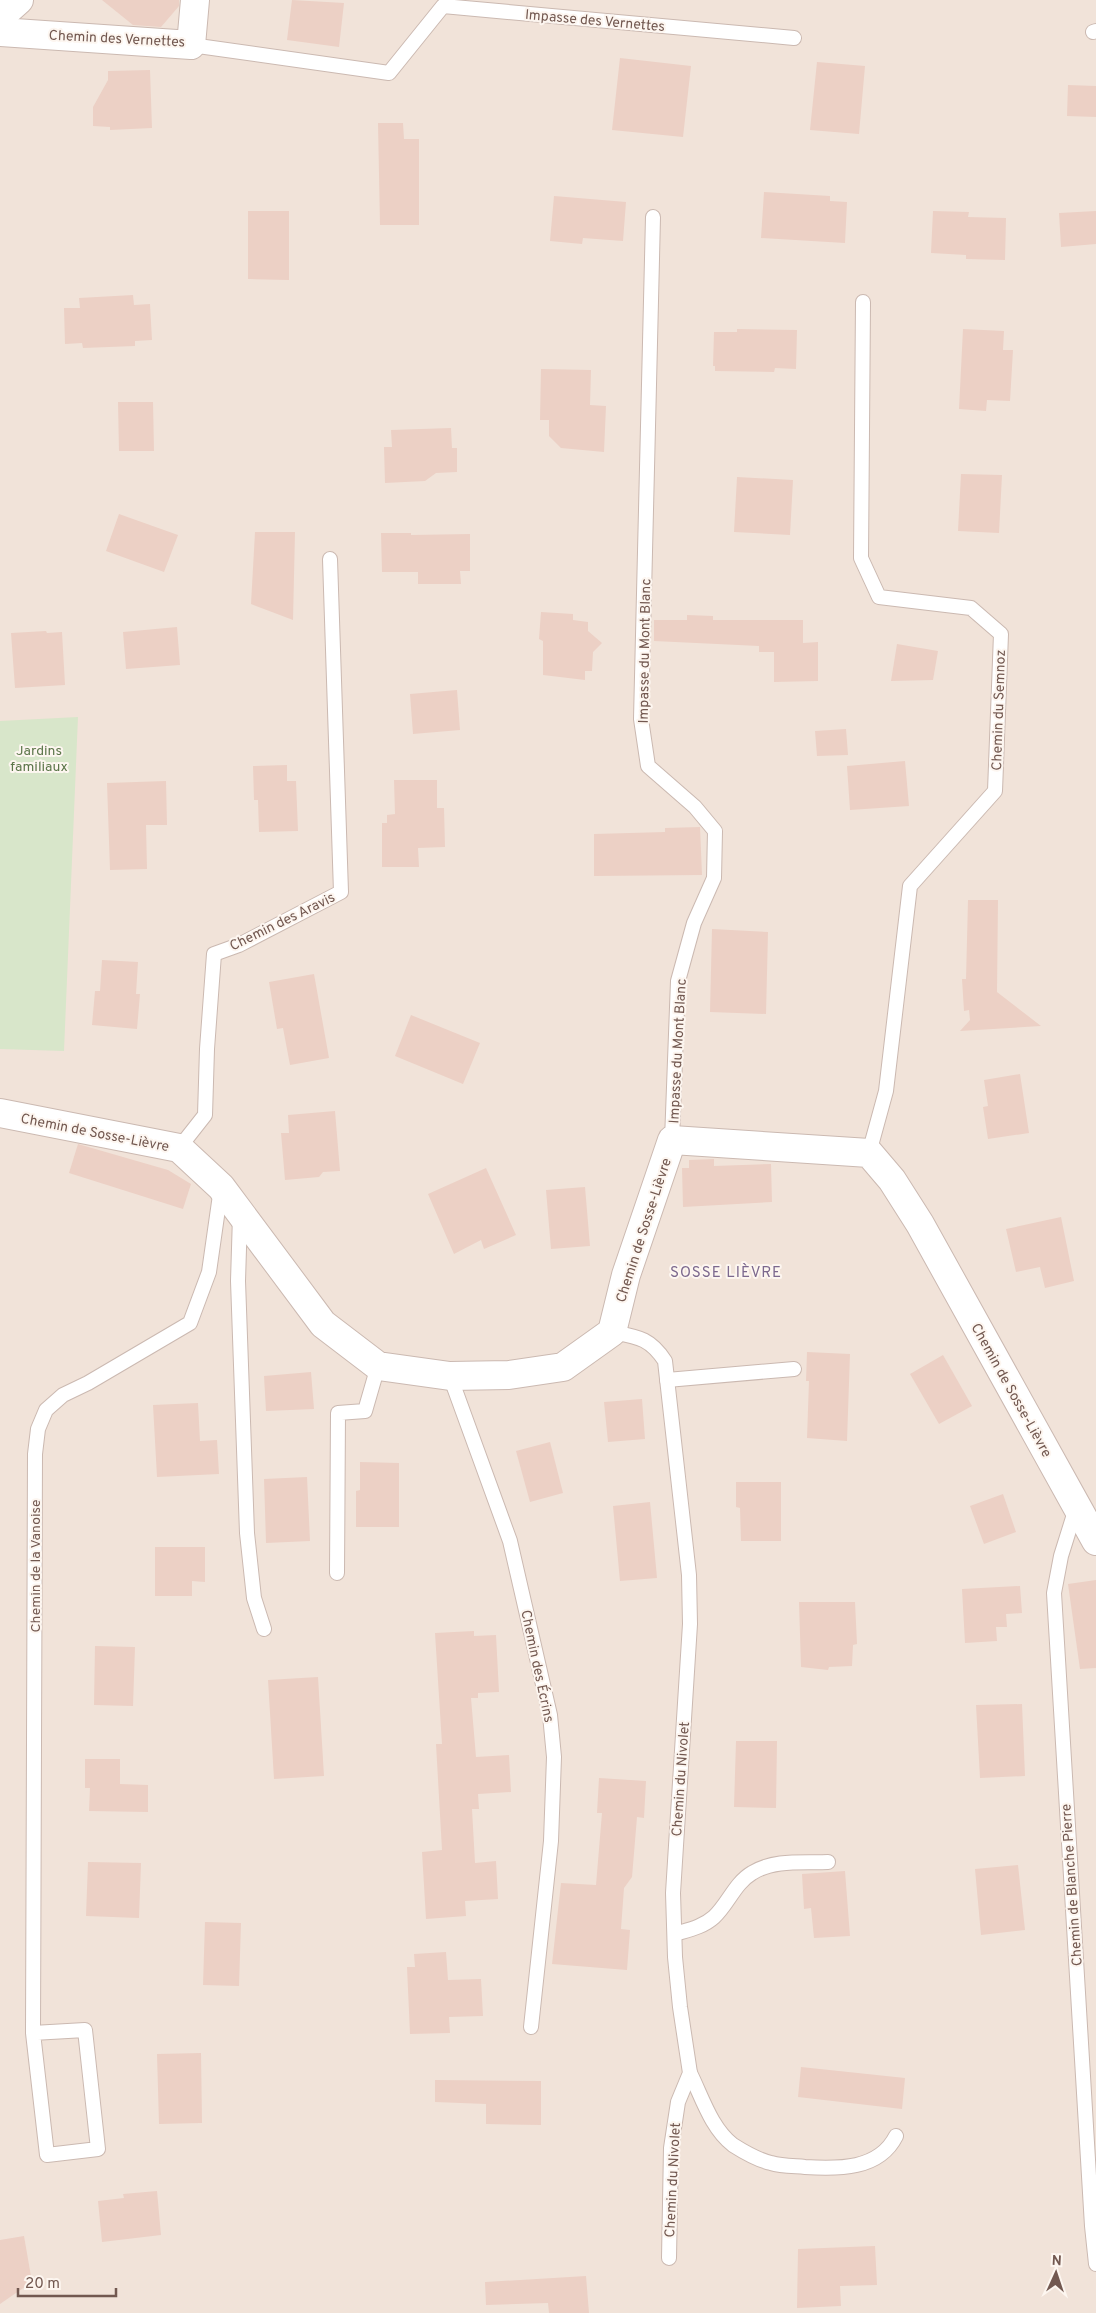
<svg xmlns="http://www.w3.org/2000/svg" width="1096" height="2313" font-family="Overpass,sans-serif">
  <rect width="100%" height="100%" fill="#faf2ea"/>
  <!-- residential -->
  <rect fill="#f1e3d9" x="0" y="0" width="1096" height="2313"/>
  <!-- green -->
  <path fill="#d8e6ca" d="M 78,717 L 64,1051 L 0,1049 L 0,721 Z"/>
  <!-- building -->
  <g fill="#ecd0c5">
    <path d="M 102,0 L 179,0 L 179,6 L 161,27 L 133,25 Z"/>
    <path d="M 292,0 L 344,3 L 339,47 L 287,40 Z"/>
    <path d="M 620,58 L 691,66 L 683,137 L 612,130 Z"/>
    <path d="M 817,62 L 865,66 L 859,134 L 810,130 Z"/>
    <path d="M 150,70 L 152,128 L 110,130 L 110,127 L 93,126 L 93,107 L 108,80 L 108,71 Z"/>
    <path d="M 1068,85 L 1096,86 L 1096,117 L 1067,116 Z"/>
    <path d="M 378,123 L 403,123 L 404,139 L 419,139 L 419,225 L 380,225 Z"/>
    <path d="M 764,192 L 830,196 L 830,201 L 847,202 L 845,243 L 761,238 Z"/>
    <path d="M 554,196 L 626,202 L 623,241 L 583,238 L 582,244 L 550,241 Z"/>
    <path d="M 248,211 L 289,211 L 289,280 L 248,279 Z"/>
    <path d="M 933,211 L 969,212 L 968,217 L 1006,218 L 1005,260 L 966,259 L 966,255 L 931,253 Z"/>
    <path d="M 1096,211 L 1096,244 L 1061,247 L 1059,213 Z"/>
    <path d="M 133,295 L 134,305 L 150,304 L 152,340 L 135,341 L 135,346 L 83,348 L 82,343 L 65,344 L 64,308 L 80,308 L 79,298 Z"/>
    <path d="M 737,329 L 797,330 L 796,369 L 775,368 L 774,372 L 715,371 L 715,366 L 713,366 L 714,332 L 737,332 Z"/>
    <path d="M 963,329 L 1004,331 L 1003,350 L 1013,350 L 1010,401 L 987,400 L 986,411 L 959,409 Z"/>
    <path d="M 541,369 L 591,370 L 590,405 L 606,406 L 604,452 L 561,448 L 549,436 L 549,420 L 540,420 Z"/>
    <path d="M 118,402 L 153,402 L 154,451 L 119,451 Z"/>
    <path d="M 451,428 L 452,448 L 457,448 L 457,472 L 436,473 L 425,481 L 385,483 L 384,447 L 392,447 L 391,430 Z"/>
    <path d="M 961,474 L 1002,475 L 999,533 L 958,531 Z"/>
    <path d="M 737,477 L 793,480 L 790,535 L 734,532 Z"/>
    <path d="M 119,514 L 178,535 L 164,572 L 106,551 Z"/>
    <path d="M 255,532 L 295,532 L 293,620 L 251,604 Z"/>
    <path d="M 381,533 L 411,533 L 411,535 L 470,534 L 470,571 L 460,571 L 461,584 L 418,584 L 418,572 L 382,572 Z"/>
    <path d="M 541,612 L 573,614 L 573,620 L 588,622 L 588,631 L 602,643 L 593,652 L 592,671 L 585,671 L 585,680 L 543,675 L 543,641 L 539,639 Z"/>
    <path d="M 687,615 L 713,616 L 713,620 L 803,620 L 803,643 L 818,642 L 818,681 L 774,682 L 774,652 L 759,652 L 759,646 L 654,641 L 654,620 L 687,620 Z"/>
    <path d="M 177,627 L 180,665 L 126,669 L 123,632 Z"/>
    <path d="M 46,631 L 47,633 L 62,632 L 65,685 L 15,688 L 11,633 Z"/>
    <path d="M 897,644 L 938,651 L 933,680 L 891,681 Z"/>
    <path d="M 457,690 L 460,730 L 413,734 L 410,694 Z"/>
    <path d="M 846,729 L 848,755 L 817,756 L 815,731 Z"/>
    <path d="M 905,761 L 909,806 L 850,810 L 847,766 Z"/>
    <path d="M 287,765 L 287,781 L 296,781 L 298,831 L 259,832 L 258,800 L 254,800 L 253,766 Z"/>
    <path d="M 394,780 L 437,780 L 437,808 L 444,808 L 445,847 L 418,848 L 419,867 L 382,867 L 382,823 L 387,823 L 387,815 L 395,814 Z"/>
    <path d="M 166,781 L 167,825 L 146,825 L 147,869 L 110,870 L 107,783 Z"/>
    <path d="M 700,827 L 702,875 L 594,876 L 594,834 L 665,832 L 665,828 Z"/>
    <path d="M 968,900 L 998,900 L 997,992 L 1041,1026 L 960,1031 L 970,1020 L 969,1010 L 964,1011 L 962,979 L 966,979 Z"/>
    <path d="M 712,929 L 768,932 L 766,1014 L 710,1012 Z"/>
    <path d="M 102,960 L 138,962 L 136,994 L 140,994 L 137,1029 L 92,1025 L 95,991 L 100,991 Z"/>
    <path d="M 314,974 L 329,1058 L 290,1065 L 283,1028 L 277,1029 L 269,982 Z"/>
    <path d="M 411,1015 L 480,1043 L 463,1084 L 395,1056 Z"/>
    <path d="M 1020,1074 L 1029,1133 L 988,1139 L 983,1107 L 988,1106 L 984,1080 Z"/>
    <path d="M 335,1111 L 340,1171 L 323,1172 L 319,1177 L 285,1180 L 281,1133 L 289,1133 L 288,1115 Z"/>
    <path d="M 78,1144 L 168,1170 L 191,1184 L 183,1209 L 69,1173 Z"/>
    <path d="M 714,1159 L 714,1166 L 771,1164 L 772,1202 L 683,1207 L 682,1168 L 689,1168 L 689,1160 Z"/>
    <path d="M 486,1168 L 516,1235 L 484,1249 L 481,1240 L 454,1254 L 428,1194 Z"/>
    <path d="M 585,1187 L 590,1246 L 551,1249 L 546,1190 Z"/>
    <path d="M 1061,1217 L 1074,1281 L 1045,1288 L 1040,1267 L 1016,1272 L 1006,1229 Z"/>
    <path d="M 807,1352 L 850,1354 L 847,1441 L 807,1438 L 809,1381 L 806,1381 Z"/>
    <path d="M 943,1355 L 972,1406 L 939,1424 L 910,1374 Z"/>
    <path d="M 311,1372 L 314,1409 L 266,1411 L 264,1376 Z"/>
    <path d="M 642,1399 L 645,1439 L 608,1442 L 604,1402 Z"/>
    <path d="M 198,1403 L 200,1441 L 217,1440 L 219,1474 L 157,1477 L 153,1405 Z"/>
    <path d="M 550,1442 L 563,1493 L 530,1502 L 516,1451 Z"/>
    <path d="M 360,1462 L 399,1463 L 399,1527 L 356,1527 L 356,1491 L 360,1490 Z"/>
    <path d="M 307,1477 L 310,1541 L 266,1543 L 264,1479 Z"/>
    <path d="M 736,1482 L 781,1482 L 781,1541 L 741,1541 L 740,1508 L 736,1507 Z"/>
    <path d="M 1003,1494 L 1016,1532 L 984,1544 L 970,1506 Z"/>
    <path d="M 650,1502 L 657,1578 L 620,1581 L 613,1506 Z"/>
    <path d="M 155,1547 L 205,1547 L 205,1582 L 192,1581 L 192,1596 L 155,1596 Z"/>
    <path d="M 1096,1580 L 1096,1668 L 1080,1669 L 1068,1584 Z"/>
    <path d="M 1020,1586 L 1022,1613 L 1006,1614 L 1007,1627 L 996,1627 L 997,1641 L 965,1643 L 962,1589 Z"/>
    <path d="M 799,1602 L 855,1602 L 857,1644 L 853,1645 L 852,1666 L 829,1667 L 828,1670 L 801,1667 Z"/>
    <path d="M 474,1631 L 474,1636 L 496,1635 L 499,1692 L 478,1693 L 478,1698 L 471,1698 L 476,1757 L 509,1755 L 511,1792 L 478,1794 L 479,1809 L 472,1809 L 475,1863 L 496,1861 L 498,1899 L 465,1901 L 466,1916 L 426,1919 L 422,1852 L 442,1850 L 436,1744 L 442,1744 L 435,1633 Z"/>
    <path d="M 95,1646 L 135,1647 L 133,1706 L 94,1705 Z"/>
    <path d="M 318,1677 L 324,1776 L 274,1779 L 268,1680 Z"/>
    <path d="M 1022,1704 L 1025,1776 L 980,1778 L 976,1705 Z"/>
    <path d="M 736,1741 L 777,1741 L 776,1808 L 734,1807 Z"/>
    <path d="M 85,1759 L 120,1759 L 120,1784 L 148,1785 L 148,1812 L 89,1811 L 90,1788 L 85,1788 Z"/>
    <path d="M 599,1778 L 646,1781 L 644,1818 L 637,1817 L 632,1877 L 624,1888 L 621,1929 L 630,1930 L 627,1970 L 552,1964 L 561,1883 L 596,1885 L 602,1813 L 597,1813 Z"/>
    <path d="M 88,1862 L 141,1863 L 139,1918 L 86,1916 Z"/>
    <path d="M 1018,1865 L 1025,1930 L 981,1935 L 975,1869 Z"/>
    <path d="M 845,1871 L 850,1936 L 814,1938 L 811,1908 L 804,1909 L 802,1874 Z"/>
    <path d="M 205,1922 L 241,1923 L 239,1986 L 203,1985 Z"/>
    <path d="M 446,1952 L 448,1980 L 481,1979 L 483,2016 L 449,2017 L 450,2033 L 410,2034 L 407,1967 L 415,1967 L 414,1954 Z"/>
    <path d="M 201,2053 L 202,2123 L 159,2124 L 157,2054 Z"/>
    <path d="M 801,2067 L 905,2078 L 902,2109 L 798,2097 Z"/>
    <path d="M 435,2080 L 541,2081 L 541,2125 L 486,2124 L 486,2104 L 435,2102 Z"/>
    <path d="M 157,2191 L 161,2235 L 102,2242 L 98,2201 L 124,2198 L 123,2194 Z"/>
    <path d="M 24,2236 L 32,2282 L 0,2304 L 0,2240 Z"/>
    <path d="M 875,2246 L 877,2285 L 840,2286 L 841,2306 L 797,2308 L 798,2249 Z"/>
    <path d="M 586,2276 L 589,2313 L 549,2313 L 548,2303 L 486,2305 L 485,2282 Z"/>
  </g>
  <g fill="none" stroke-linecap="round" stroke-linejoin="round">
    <!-- service casing -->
    <g stroke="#cbb9b1" stroke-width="16">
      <g id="service">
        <path d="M 1093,32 L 1096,31"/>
        <path d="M 191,45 L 389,73 L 443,6 L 794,38"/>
        <path d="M 653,217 L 641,719 L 648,766 L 695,807 L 715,831 L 714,878 L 694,923 L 678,981 L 672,1140"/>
        <path d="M 863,302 L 861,558 L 879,597 L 971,608 L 1001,634 L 995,791 L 910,886 L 886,1091 L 869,1153"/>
        <path d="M 179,1148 L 205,1115 L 207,1049 L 214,954 L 239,945 L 341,892 L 330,559"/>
        <path d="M 240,1216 L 238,1281 L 247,1533 L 254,1598 L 264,1629"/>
        <path d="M 612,1332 C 638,1337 650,1338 665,1361 L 689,1575 L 690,1624 L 673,1893 L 675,1957 L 680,2007 L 690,2073 L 678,2102 L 671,2148 L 669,2258"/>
        <path d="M 450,1376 L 510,1541 L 550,1715 L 554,1757 L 551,1841 L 531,2027"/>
        <path d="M 667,1380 L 794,1369"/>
        <path d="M 1076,1508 L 1061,1556 L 1054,1593 L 1092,2226 L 1096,2264"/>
        <path d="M 337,1573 L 338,1413 L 365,1411 L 378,1366"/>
        <path d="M 675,1934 C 688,1930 703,1927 714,1917 C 728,1904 735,1883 752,1873 C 774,1859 803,1863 828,1862"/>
        <path d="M 33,2033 L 85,2030 L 98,2149 L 47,2155 L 33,2033 L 35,1454 L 38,1429 L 46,1410 L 63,1395 L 88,1383 L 190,1323 L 209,1272 L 221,1188"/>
        <path d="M 690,2073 C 702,2097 711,2128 733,2145 C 744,2152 758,2160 771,2163 C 781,2166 794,2166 805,2167 C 838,2169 879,2170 896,2136"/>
      </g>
    </g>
    <!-- minor casing -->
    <g stroke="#cbb9b1" stroke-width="30">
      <g id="minor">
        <path d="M 0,32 L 191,45 L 195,0"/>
        <path d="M 0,1113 L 179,1148 L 221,1187 L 323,1324 L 378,1366 L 450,1376 L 509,1375 L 563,1367 L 612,1332 L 626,1275 L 672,1140 L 869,1153 L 892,1180 L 920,1224 L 1096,1541"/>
      </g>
    </g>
    <!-- tertiary casing -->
    <g stroke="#cbb9b1" stroke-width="30">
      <path id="tertiary" d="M 0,17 L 19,0"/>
    </g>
    <!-- service -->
    <use href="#service" stroke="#fff" stroke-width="14"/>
    <!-- minor -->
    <use href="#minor" stroke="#fff" stroke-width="28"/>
    <!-- tertiary -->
    <use href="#tertiary" stroke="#fff" stroke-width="28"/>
  </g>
  <g text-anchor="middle" stroke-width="4" stroke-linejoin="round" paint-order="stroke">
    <!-- street labels -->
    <g font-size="14" fill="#725850" stroke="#fdf6f0">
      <text transform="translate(595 20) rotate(5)" y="5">Impasse des Vernettes</text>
      <text transform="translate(117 38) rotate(3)" y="5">Chemin des Vernettes</text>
      <text transform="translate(644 651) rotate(-89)" y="5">Impasse du Mont Blanc</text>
      <text transform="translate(998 710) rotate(-88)" y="5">Chemin du Semnoz</text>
      <text transform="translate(282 921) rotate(-26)" y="5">Chemin des Aravis</text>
      <text transform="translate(677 1051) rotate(-87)" y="5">Impasse du Mont Blanc</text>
      <text transform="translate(95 1132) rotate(11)" y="5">Chemin de Sosse-Lièvre</text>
      <text transform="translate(643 1230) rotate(-72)" y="5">Chemin de Sosse-Lièvre</text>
      <text transform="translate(1012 1390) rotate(61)" y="5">Chemin de Sosse-Lièvre</text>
      <text transform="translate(35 1566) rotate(-90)" y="5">Chemin de la Vanoise</text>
      <text transform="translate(538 1666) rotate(78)" y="5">Chemin des Écrins</text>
      <text transform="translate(680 1779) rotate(-86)" y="5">Chemin du Nivolet</text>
      <text transform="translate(1071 1885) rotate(-94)" y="5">Chemin de Blanche Pierre</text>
      <text transform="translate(672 2180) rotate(-87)" y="5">Chemin du Nivolet</text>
    </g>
    <!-- park labels -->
    <g font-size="14" fill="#5c764a" stroke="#fdf6f0">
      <text x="39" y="755">Jardins<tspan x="39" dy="16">familiaux</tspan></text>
    </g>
    <!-- neighbourhood labels -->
    <g font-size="15" letter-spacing="1" fill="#7c688d" stroke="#fdf6f0">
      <text x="726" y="1277">SOSSE LIÈVRE</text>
    </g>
  </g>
  <!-- north arrow -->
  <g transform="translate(1056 2273) rotate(3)" stroke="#fdf6f0" stroke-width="4" paint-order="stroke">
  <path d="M0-4L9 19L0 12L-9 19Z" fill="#725850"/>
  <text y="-8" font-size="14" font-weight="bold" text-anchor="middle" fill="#725850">N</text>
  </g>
  <!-- scale -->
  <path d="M18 2288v8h98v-8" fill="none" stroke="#725850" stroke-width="2.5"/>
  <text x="25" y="2288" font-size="15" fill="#725850" stroke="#fdf6f0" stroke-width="4" paint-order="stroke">20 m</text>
</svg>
